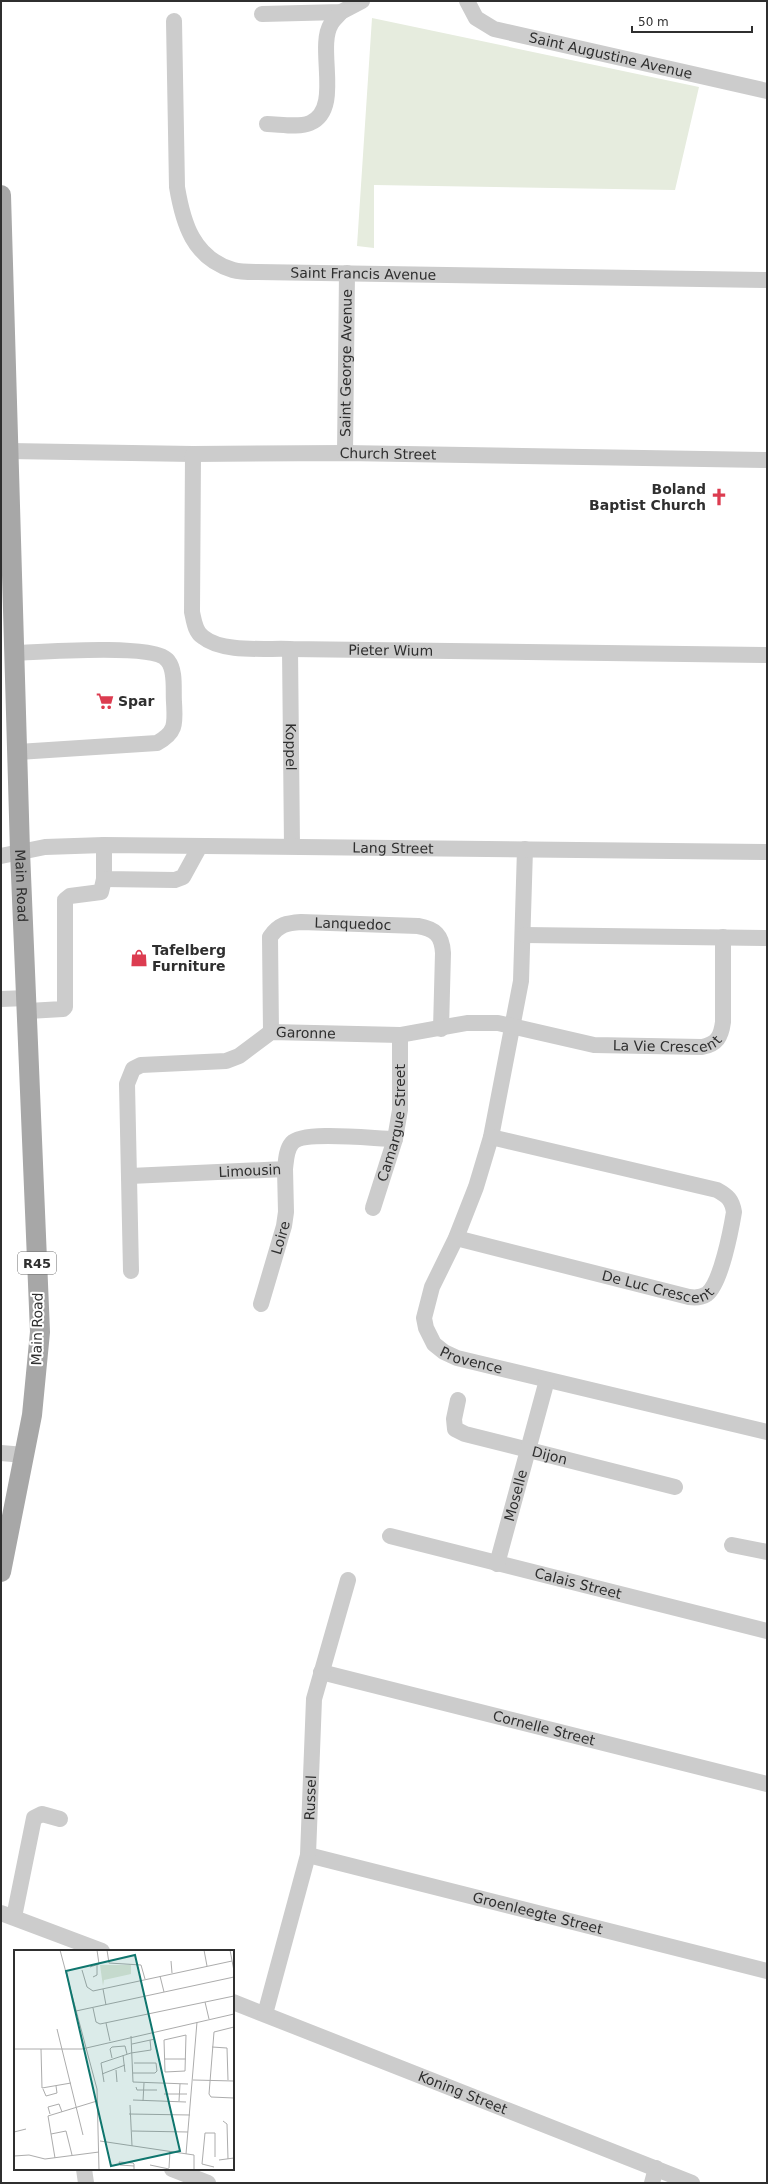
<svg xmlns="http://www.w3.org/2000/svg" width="768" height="2184" font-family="'DejaVu Sans',sans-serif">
  <rect width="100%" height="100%" fill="#fff"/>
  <!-- green -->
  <path fill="#e6ecde" d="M 372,18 L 699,87 L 675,190 L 374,185 L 374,248 L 357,246 Z"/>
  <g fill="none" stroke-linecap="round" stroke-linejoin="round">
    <!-- minor -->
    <g stroke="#ccc" stroke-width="16">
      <path id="s1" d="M 467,1 L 476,18 L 494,29 L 767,91"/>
      <path d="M 262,14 L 341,12 L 362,1"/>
      <path id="s2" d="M 174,21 L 177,187 C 183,223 193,258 233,270 C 240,272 250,272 258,272 L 767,280"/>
      <path d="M 267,124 C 279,124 299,128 310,123 C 343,109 316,48 331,24 C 333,20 338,16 341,12"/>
      <path id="s3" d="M 9,451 L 193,454 L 345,453 L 767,460"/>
      <path id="s4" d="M 345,453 L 347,273"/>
      <path id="s5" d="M 193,454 L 192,612 C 194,621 195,632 203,637 C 222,653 266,648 290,649 L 767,655"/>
      <path id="s6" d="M 290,649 L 292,846"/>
      <path d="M 15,653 C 39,652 156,643 168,661 C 176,671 173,690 174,702 C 175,723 177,732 157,743 L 18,752"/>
      <path d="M 104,845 L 104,879 L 175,880 L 183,877 L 200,846"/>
      <path id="s7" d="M 525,849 L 521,981 L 491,1137 L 476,1187 L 456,1238 L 432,1287 L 424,1318 L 426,1328 L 434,1344 L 444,1352 L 457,1358 L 767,1432"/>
      <path id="s8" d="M 1,856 L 45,847 L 104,845 L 767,852"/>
      <path d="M 524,935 L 767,938"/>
      <path d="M 1,999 L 27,998"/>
      <path d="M 28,1011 L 63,1009 L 65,1007 L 65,900 L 70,896 L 101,892 L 104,879"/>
      <path id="s9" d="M 271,1032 L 270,937 C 279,924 287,923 301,922 L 418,926 C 435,929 442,935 443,953 L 441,1029"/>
      <path id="s10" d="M 130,1176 L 285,1169 C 286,1161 286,1150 292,1143 C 303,1130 376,1139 395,1139"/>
      <path id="s11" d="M 373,1208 L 395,1139 L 400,1110 L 400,1035"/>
      <path id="s12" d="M 456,1238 L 689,1297 C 696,1298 701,1298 707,1294 C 721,1283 731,1230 734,1212 C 732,1200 728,1196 717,1190 L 491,1137"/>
      <path id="s13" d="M 131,1271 L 127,1084 L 133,1069 L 141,1065 L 226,1061 L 239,1056 L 271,1032 L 400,1035 L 467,1023 L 498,1023 L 594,1045 L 702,1047 C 717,1044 721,1037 723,1022 L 723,937"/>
      <path id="s14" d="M 261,1304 L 284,1226 L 286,1212 L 285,1169"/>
      <path id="s15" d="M 458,1400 L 454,1419 L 455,1429 L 465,1434 L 675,1487"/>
      <path d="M 1,1453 L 24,1455"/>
      <path id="s16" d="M 390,1536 L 767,1631"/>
      <path d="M 732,1545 L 767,1552"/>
      <path id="s17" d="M 497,1564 L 547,1380"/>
      <path id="s18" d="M 321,1672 L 767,1784"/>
      <path id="s19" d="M 308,1855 L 767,1971"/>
      <path d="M 1,1913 L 102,1951"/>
      <path d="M 14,1917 L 34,1818 L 42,1814 L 60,1819"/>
      <path id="s20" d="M 233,2002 L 692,2183"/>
      <path id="s21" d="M 265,2014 L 308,1855 L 314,1699 L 348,1580"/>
      <path d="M 84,2169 L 86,2183"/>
      <path d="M 172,2169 L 208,2183"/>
      <path d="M 652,2183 L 656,2168"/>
    </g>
    <!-- major -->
    <path stroke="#a7a7a7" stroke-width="20" id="s22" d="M 1,195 L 20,851 L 40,1332 L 32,1415 L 1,1572"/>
  </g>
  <!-- icons -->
  <defs>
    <g id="church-bare" transform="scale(1.38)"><path d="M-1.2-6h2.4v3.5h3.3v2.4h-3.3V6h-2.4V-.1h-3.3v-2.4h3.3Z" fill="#dc3c50" stroke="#fff" stroke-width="2.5" paint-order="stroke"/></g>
    <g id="supermarket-bare" transform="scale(1.38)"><path d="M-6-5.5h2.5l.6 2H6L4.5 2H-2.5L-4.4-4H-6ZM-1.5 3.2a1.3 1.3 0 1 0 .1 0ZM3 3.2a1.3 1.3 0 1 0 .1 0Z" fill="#dc3c50" stroke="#fff" stroke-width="2.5" paint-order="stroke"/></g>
    <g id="shop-bare" transform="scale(1.38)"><path d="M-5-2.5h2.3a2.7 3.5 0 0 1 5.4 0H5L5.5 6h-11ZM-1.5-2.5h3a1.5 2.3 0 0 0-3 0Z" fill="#dc3c50" stroke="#fff" stroke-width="2.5" paint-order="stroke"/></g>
  </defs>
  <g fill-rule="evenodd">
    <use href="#church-bare" x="719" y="497"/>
    <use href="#supermarket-bare" x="105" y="701"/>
    <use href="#shop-bare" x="139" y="958"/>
  </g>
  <g text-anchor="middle" stroke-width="4" stroke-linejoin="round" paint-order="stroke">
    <!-- shield labels -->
    <rect fill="#fff" stroke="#6d6d6d" stroke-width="1" x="18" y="1252" width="38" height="22" rx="3"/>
    <g font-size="13" font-weight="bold" fill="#2f2f2f">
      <text x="37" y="1268">R45</text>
    </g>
    <!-- street labels -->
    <g font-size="14" fill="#2f2f2f" stroke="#fff">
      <text dy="5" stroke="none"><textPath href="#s1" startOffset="160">Saint Augustine Avenue</textPath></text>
      <text dy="5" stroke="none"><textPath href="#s2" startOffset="403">Saint Francis Avenue</textPath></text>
      <text dy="5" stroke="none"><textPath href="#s4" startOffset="90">Saint George Avenue</textPath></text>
      <text dy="5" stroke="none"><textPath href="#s3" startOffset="379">Church Street</textPath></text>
      <text dy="5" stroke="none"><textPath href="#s5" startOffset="376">Pieter Wium</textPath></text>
      <text dy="5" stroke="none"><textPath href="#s6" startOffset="98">Koppel</textPath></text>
      <text dy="5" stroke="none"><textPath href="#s8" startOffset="393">Lang Street</textPath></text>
      <text dy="5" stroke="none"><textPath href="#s22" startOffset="691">Main Road</textPath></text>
      <text dy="5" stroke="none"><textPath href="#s9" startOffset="183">Lanquedoc</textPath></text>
      <text dy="5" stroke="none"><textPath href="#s13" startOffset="386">Garonne</textPath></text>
      <text dy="5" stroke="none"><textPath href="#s13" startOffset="751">La Vie Crescent</textPath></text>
      <text dy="5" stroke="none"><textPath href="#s11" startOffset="88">Camargue Street</textPath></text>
      <text dy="5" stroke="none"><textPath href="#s10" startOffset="120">Limousin</textPath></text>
      <text dy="5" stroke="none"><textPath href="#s14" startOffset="69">Loire</textPath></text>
      <text dy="5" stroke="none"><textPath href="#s12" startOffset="208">De Luc Crescent</textPath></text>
      <text transform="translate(37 1329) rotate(-89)" y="5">Main Road</text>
      <text dy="5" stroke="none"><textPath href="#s7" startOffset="554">Provence</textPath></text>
      <text dy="5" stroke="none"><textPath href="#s15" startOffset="128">Dijon</textPath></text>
      <text dy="5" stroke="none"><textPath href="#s17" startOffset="71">Moselle</textPath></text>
      <text dy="5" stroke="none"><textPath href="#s16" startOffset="194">Calais Street</textPath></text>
      <text dy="5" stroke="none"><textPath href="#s18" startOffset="230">Cornelle Street</textPath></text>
      <text dy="5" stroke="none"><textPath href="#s21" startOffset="222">Russel</textPath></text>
      <text dy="5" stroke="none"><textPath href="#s19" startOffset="237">Groenleegte Street</textPath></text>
      <text dy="5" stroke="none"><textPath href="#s20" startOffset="247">Koning Street</textPath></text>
    </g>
    <!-- poi labels -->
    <g font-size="14" font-weight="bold" fill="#2f2f2f" stroke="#fff" text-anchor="start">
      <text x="706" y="494" text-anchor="end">Boland<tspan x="706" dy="16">Baptist Church</tspan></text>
      <text x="118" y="706">Spar</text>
      <text x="152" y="955">Tafelberg<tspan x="152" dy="16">Furniture</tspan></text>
    </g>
  </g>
  <!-- overview -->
  <g transform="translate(14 1950)">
    <rect width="220" height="220" fill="#fff"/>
    <path d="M 86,15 L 117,15 L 117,24 L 90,30 L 89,36 Z" fill="#e6ecde"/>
    <path fill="none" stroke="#acacac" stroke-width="1" d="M 46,0 L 83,139 L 85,220M 93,0 L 95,13 L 127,15 L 131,29M 190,0 L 193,16M 216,0 L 220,21M 157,11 L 158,23M 76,17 L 85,14 L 83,0M 68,20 L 73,37 L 79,41 L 218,11M 146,26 L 150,42M 79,27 L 83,25 L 83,15M 89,39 L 92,55M 191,52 L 195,69M 79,58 L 82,72 L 86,74 L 220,46M 62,61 L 220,27M 92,73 L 96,91M 220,77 L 200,82 L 195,144 L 197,147 L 220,148M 43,79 L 69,185M 172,85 L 171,121 L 151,122 L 150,90 ZM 117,86 L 119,132 L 174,134M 118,94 L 141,89M 198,97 L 213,98 L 214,130M 0,99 L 68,99 L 220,64M 27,99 L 28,138 L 57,133M 109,105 L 111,122M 98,108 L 96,99 L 98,97 L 111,96 L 113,104M 151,109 L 172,109M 102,120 L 103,132M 119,123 L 141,123 L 143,121 L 142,113 L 120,113M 88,124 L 111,115M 179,130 L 220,131M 90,132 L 87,113 L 117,103 L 137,100 L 136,90M 122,137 L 123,140 L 143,140M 29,139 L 32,146 L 43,143 L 42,136M 150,144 L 173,144M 119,150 L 172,152M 129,151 L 130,133M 165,151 L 166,134M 116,155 L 118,196M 36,164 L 34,157 L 45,154 L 48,162M 115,164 L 176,165M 209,171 L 213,174 L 214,209M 118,181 L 174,182M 0,182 L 12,179M 37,184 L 52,181 L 58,205M 86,191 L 180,205 L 180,220M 172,204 L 183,72M 0,206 L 15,205 L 31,209 L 85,202M 41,208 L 34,166 L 83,151M 205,210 L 220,208M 136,215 L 155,219M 200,217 L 188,214 L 191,183 L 201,183 L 201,207M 155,218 L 156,201M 120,220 L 120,214 L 119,213 L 105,212 L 106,215 L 120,216"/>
    <path fill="#0f766e" fill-opacity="0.15" stroke="#0f766e" stroke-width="2" d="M 121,5 L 166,201 L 97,216 L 52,21 Z"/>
    <rect width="220" height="220" fill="none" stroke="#2f2f2f" stroke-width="2"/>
  </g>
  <!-- border -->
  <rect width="768" height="2184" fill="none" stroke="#2f2f2f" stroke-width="4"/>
  <!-- scale -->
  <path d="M632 26v6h120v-6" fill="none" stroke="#2f2f2f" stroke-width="2"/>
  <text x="638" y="26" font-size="12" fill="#2f2f2f" stroke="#ffffff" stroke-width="3" paint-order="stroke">50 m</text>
</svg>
